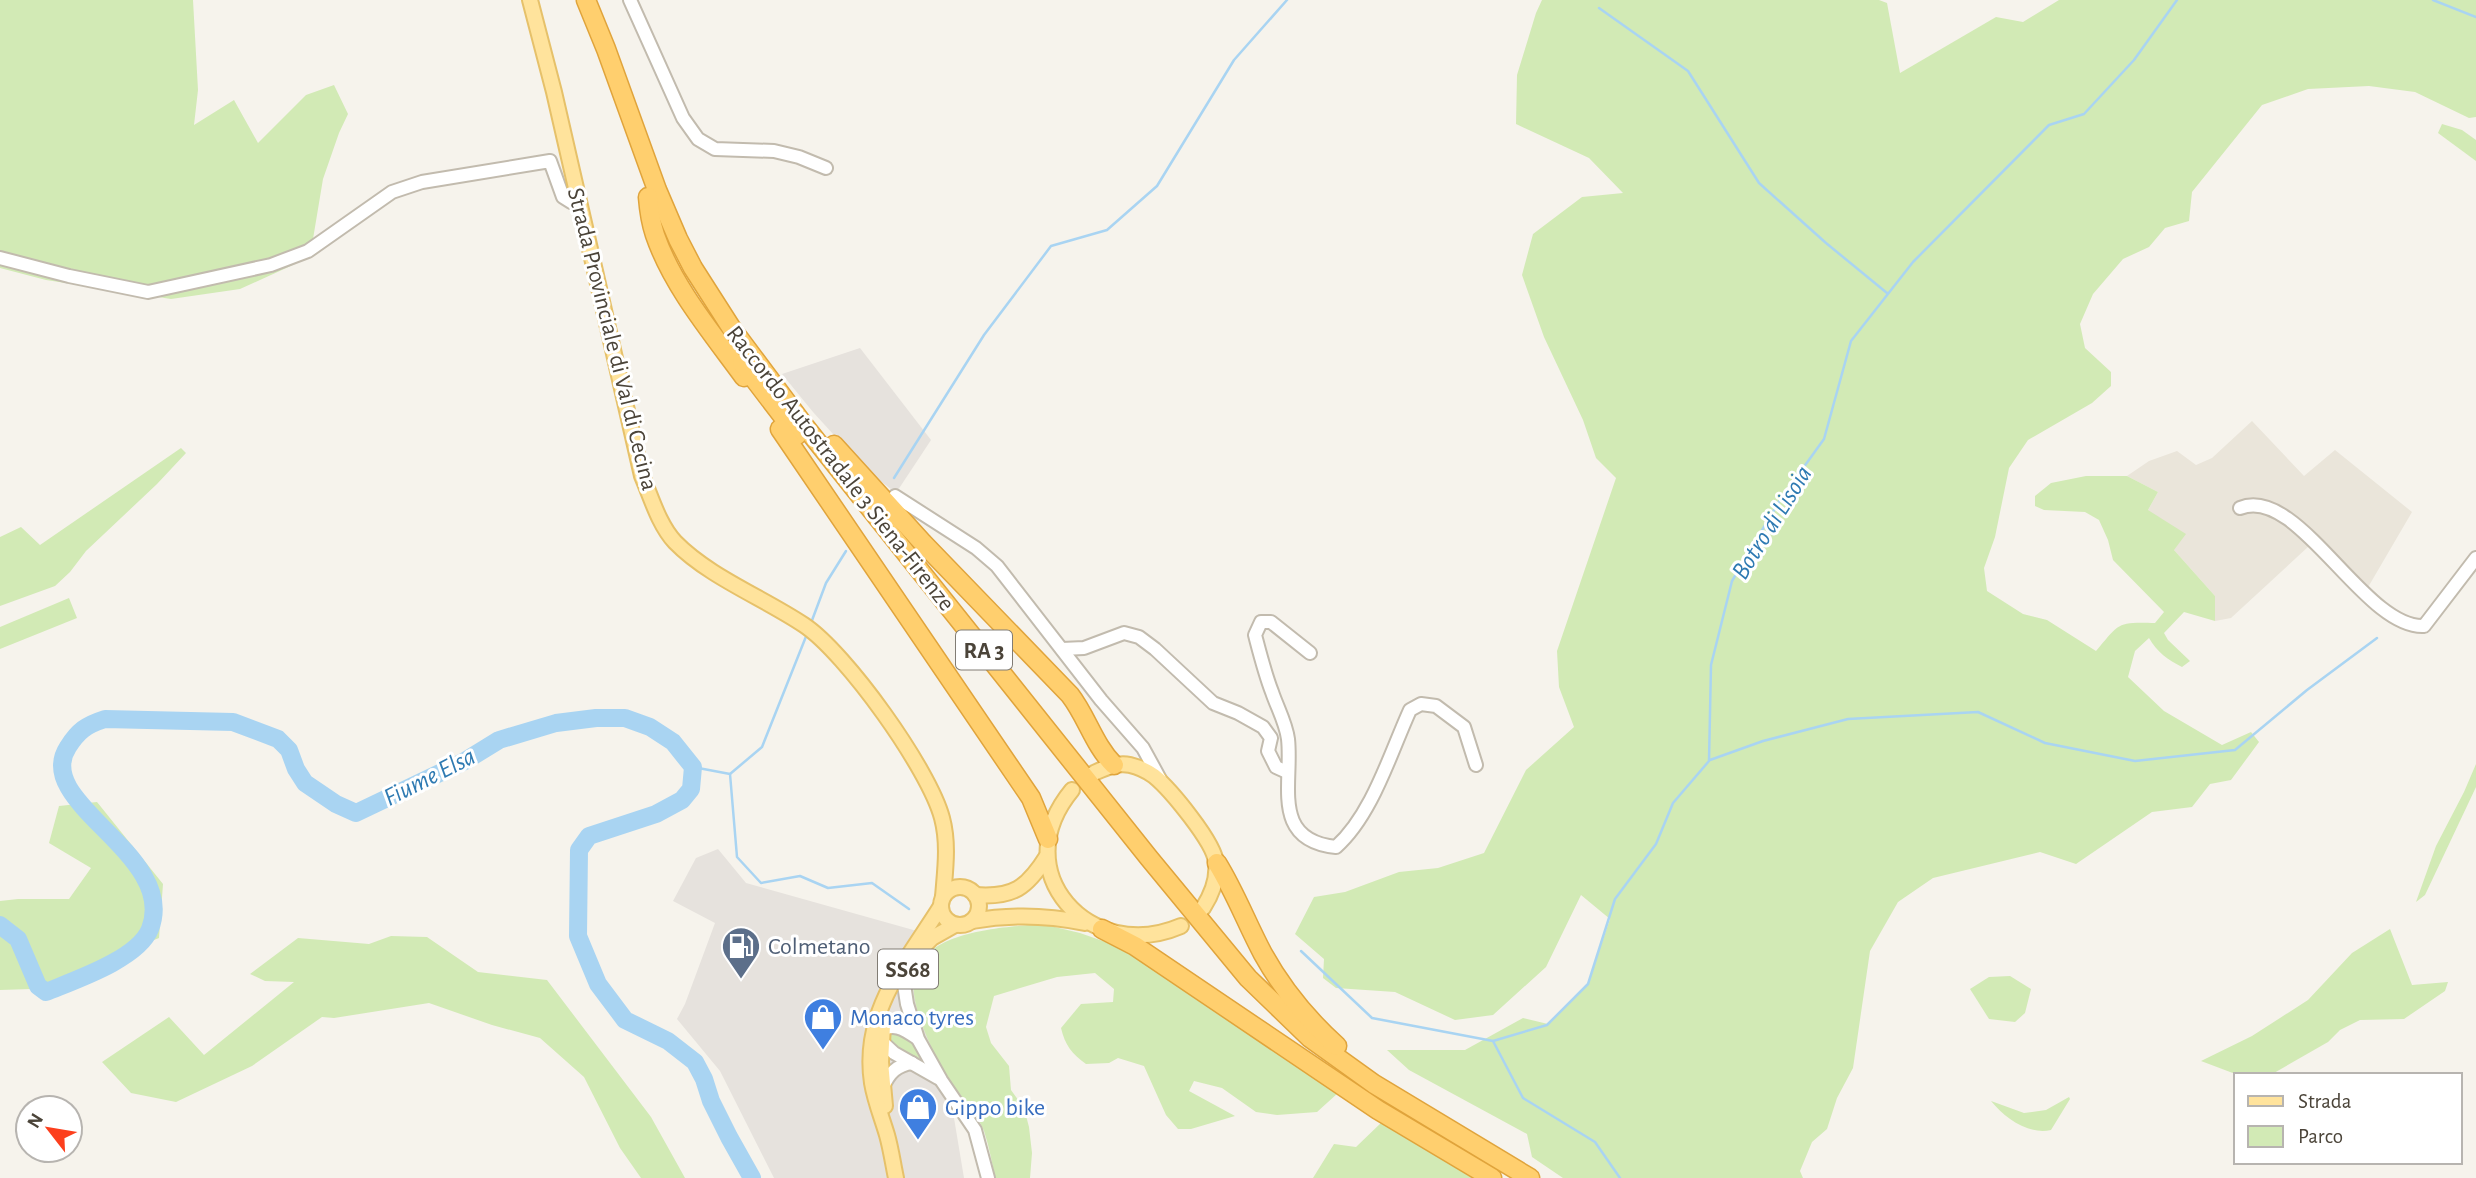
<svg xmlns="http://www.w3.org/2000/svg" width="2476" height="1178" font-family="'Alegreya Sans',sans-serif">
  <rect width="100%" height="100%" fill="#f6f3ec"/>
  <!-- residential -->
  <path fill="#eae5da" d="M 2252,421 L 2304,476 L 2335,450 L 2412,512 L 2367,589 L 2309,546 L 2231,618 L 2215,621 L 2215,596 L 2174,550 L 2148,510 L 2158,492 L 2127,476 L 2149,461 L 2177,451 L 2196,465 L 2212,458 Z"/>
  <!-- industrial -->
  <g fill="#e6e2dd">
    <path d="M 860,348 L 931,440 L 896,493 L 864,468 L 813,412 L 782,374 Z"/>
    <path d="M 718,849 L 746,883 L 917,931 L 929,952 L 922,959 L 914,981 L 916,1002 L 924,1029 L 947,1076 L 964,1178 L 774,1178 L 720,1071 L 677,1019 L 685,1004 L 715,923 L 673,901 L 696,858 Z"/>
  </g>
  <!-- green -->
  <g fill="#d2eab5">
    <path d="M 0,0 L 193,0 L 198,90 L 194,125 L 234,100 L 258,143 L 306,95 L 334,85 L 348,114 L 339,133 L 323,179 L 312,245 L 295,264 L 240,289 L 171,299 L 46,280 L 0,268 Z"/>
    <path d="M 1542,0 L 1879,0 L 1887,3 L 1900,73 L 1996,17 L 2023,22 L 2059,0 L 2476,0 L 2476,117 L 2469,118 L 2415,92 L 2369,86 L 2308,89 L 2262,105 L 2192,192 L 2189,221 L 2165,228 L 2149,247 L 2123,259 L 2093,294 L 2080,324 L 2085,348 L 2111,372 L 2111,386 L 2092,403 L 2028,440 L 2009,468 L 1995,537 L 1984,568 L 1987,591 L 2023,614 L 2047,620 L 2096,651 C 2120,623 2116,622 2155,623 L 2164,612 L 2113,560 L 2108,540 L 2099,520 L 2085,512 L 2044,510 L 2035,506 L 2035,496 L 2051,483 L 2086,476 L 2127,476 L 2158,492 L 2148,510 L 2186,534 L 2174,550 L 2215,596 L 2215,621 L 2184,612 L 2164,633 L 2168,640 L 2190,661 L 2182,667 C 2168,660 2157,652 2149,638 L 2135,651 L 2128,677 L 2164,711 L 2222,745 L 2251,732 L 2259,742 L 2231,780 L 2210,784 L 2192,807 L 2152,812 L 2076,864 L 2040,852 L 1933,878 L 1898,902 L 1870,951 L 1853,1068 L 1837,1098 L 1827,1129 L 1812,1142 L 1800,1171 L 1803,1178 L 1563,1178 L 1532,1157 L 1527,1134 L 1409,1070 L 1387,1050 L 1465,1050 L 1523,1018 L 1548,1024 L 1588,984 L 1610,919 L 1581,895 L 1546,967 L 1493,1015 L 1455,1020 L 1395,992 L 1336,988 L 1323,978 L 1324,959 L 1295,934 L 1314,897 L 1345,892 L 1399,872 L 1438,868 L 1484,853 L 1526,770 L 1574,727 L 1559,687 L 1557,651 L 1616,478 L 1596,458 L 1583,420 L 1544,337 L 1522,275 L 1533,234 L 1582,197 L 1623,193 L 1589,158 L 1516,124 L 1517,75 L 1536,13 Z"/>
    <path d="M 2442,124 L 2462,130 L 2476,140 L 2476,161 L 2438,133 Z"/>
    <path d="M 181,448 L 186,453 L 157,484 L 86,551 L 70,572 L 55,586 L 0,606 L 0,537 L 21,527 L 40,545 Z"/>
    <path d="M 69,598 L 77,618 L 0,649 L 0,627 Z"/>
    <path d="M 2476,764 L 2476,787 L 2425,895 L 2416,902 L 2436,846 L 2464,792 Z"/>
    <path d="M 97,802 L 163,884 L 159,938 L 31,989 L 0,990 L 0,901 L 18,899 L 69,899 L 91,868 L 49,843 L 59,806 Z"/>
    <path d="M 1042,924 L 1080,933 L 1120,947 L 1338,1093 L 1317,1112 L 1277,1115 L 1256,1112 L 1222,1088 L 1194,1081 L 1189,1091 L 1235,1116 L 1191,1129 L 1178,1129 L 1166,1115 L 1144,1066 L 1118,1058 L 1109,1063 L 1086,1064 C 1072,1054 1065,1045 1061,1028 L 1081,1004 L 1113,1002 L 1114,989 L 1095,973 L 1057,977 L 994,996 L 986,1027 L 991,1043 L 1009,1066 L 1011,1090 L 1024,1108 L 1029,1127 L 1032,1153 L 1030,1178 L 995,1178 C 992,1162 989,1146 984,1131 C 975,1110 957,1093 945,1074 C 932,1050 907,1001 915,973 C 928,930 1006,927 1042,924 Z"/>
    <path d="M 2390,929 L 2412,985 L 2448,982 L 2445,991 L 2404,1019 L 2360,1020 L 2340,1030 L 2328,1042 L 2274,1073 L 2238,1075 L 2201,1061 L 2252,1036 L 2308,1000 L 2352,953 Z"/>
    <path d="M 391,936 L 427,937 L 478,972 L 547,980 L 651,1117 L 685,1178 L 641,1178 L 620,1148 L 584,1077 L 540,1038 L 492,1025 L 429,1003 L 334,1018 L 322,1017 L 252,1066 L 176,1102 L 131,1093 L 102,1062 L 169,1017 L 204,1055 L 294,982 L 265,981 L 250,974 L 298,938 L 369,944 Z"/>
    <path d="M 2010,976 L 2031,989 L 2025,1013 L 2015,1022 L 1989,1019 L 1970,989 L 1989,977 Z"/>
    <path d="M 888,1033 L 905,1034 L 915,1044 L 926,1064 C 907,1057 894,1054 886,1035 Z"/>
    <path d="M 2069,1097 L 2070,1099 L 2051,1130 C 2028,1135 2005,1118 1991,1101 L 2024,1113 L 2046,1110 Z"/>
    <path d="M 1382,1122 L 1476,1178 L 1313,1178 L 1334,1144 L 1356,1147 Z"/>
  </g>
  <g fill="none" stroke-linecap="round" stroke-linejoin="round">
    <!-- stream -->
    <g stroke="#a9d4f2" stroke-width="2.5">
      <path d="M 2433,0 L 2476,17"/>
      <path d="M 1599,8 L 1688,71 L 1759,183 L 1826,243 L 1887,293"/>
      <path d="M 894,478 L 984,335 L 1051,246 L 1107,230 L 1157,186 L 1234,60 L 1287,0"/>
      <path d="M 811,623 L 826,583 L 846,551"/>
      <path d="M 1710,760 L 1763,741 L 1848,719 L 1978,712 L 2045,743 L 2135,761 L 2235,750 L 2307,690 L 2377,638"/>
      <path d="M 693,767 L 730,774 L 737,857 L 761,883 L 800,876 L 828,888 L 872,883 L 909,909"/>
      <path d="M 730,774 L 762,747 L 807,634"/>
      <path d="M 1301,951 L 1372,1018 L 1493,1041 L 1547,1025 L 1588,984 L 1615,899 L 1656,844 L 1673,803 L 1709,761 L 1711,665 L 1732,581 L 1780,500 L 1824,439 L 1851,341 L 1913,262 L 2049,125 L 2084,114 L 2134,60 L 2177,0"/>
      <path d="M 1493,1041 L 1523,1098 L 1595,1142 L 1620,1178"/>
    </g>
    <!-- river -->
    <path stroke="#a9d4f2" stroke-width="18" d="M 0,925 L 18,939 L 38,986 L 46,992 C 75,980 138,959 150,929 C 179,854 31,803 68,747 C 78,731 86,725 105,719 L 233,722 L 278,739 L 289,750 L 296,769 L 305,783 L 336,804 L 356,813 L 465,761 L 499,740 L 556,723 L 596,718 L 625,718 L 650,727 L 673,742 L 693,767 L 691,789 L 682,800 L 656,814 L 589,836 L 579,850 L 578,936 L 598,984 L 625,1020 L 668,1041 L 695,1062 L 704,1079 L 711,1101 L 729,1137 L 752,1178"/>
    <!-- minor casing -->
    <g stroke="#c2bbae" stroke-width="16">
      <g id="minor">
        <path d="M 630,0 L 683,118 L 698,139 L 715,149 L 774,151 L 799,157 L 826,168"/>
        <path d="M 0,258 L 69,276 L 148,292 L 271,265 L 308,251 L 392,192 L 422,182 L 550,161 L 563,197 L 571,202 L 578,199"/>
        <path d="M 895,496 L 976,548 L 997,566 L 1101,700 L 1143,748 L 1161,781"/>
        <path d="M 2240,508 C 2298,484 2364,629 2424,626 L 2476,558"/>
        <path d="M 1062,649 L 1084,648 L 1124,633 L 1139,637 L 1155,649 L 1213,703 L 1238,713 L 1263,727 L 1271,738 L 1268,751 L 1276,767 L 1287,772"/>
        <path d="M 1310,653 L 1271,622 L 1261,622 L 1255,635 C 1260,654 1265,674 1272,692 C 1277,707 1286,723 1288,739 C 1293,783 1270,840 1336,847 C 1372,815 1390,754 1410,710 L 1421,704 L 1436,706 L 1464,727 L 1476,765"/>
        <path d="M 903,978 L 907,1004 L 918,1039 L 941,1080 L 975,1130 L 988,1178"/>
        <path d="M 878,1033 C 892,1021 904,1029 917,1038"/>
        <path d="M 878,1038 L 894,1053 L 938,1078"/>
        <path d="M 883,1087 C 889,1073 897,1065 912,1063"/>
      </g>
    </g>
    <!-- major casing -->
    <g stroke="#e6c16a" stroke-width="18">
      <g id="major">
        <path d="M 530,0 L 554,92 L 642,476 C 651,497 659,525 675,542 C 709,577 764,598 804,625 C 846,653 929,769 942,818 C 949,844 945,871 943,897"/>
        <path d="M 1094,773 C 1105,768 1117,762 1130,765 C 1139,767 1147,771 1154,776 C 1170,789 1215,843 1216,863 C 1218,880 1212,894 1203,908"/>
        <path d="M 1072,790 C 1004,872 1090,965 1181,926"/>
        <circle cx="960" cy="906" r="19"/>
        <path d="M 975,895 C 1013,898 1027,888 1047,856"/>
        <path d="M 972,921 C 1011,914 1047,915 1085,923"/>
        <path d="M 920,950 L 932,938 L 955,925"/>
        <path d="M 883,1025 L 881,1062 L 885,1106"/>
        <path d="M 896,1178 C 893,1164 891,1149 887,1135 C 882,1118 875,1101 872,1083 C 861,1012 906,962 941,906"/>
      </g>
    </g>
    <!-- highway casing -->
    <g stroke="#e0a43c" stroke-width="21">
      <g id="highway">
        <path d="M 586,0 L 606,49 L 657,190 L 678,239 L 693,268 L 732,329 L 803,424 L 1149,858 L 1248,978 L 1310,1038 L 1374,1084 L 1530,1178"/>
        <path d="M 648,197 C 649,210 651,223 655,235 C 673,287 712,333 744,377"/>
        <path d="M 742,363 L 797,435"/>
        <path d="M 780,429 L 1031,798 L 1048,839"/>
        <path d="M 834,445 L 923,543 L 1070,695 C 1087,717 1094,745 1114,765"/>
        <path d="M 1217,863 C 1235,892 1247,924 1263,954 C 1283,990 1307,1019 1337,1046"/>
        <path d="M 1102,929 L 1135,946 L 1378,1110 L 1492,1178"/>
      </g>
    </g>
    <!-- minor -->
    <use href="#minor" stroke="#fff" stroke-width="12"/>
    <!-- major -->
    <use href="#major" stroke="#ffe39c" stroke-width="14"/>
    <!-- highway -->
    <use href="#highway" stroke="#ffcf6e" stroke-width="18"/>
  </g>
  <!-- icons -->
  <defs>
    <g id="fuel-pin" transform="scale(2.0125)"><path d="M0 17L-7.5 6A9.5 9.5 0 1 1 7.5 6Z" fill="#5c6f8a" stroke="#fff"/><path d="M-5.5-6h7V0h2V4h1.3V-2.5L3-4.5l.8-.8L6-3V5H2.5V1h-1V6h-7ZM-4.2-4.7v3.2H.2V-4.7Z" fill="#fff"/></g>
    <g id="shop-pin" transform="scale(2.0125)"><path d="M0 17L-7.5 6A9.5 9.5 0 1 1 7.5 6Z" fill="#3f7fe0" stroke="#fff"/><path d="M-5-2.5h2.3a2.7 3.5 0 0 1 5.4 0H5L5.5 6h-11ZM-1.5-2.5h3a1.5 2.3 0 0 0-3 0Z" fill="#fff"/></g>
  </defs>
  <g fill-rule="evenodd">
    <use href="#fuel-pin" x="741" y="946"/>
    <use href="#shop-pin" x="823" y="1017"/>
    <use href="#shop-pin" x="918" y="1107"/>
  </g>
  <g text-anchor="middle" stroke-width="6" stroke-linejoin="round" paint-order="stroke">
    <!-- shield labels -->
    <g fill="#fff" stroke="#817c74" stroke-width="2">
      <rect x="956" y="630.5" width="56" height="39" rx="5"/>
      <rect x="878" y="949.5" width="60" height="39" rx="5"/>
    </g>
    <g font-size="23" font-weight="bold" fill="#4b4439">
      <text x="984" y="658">RA 3</text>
      <text x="908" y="977">SS68</text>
    </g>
    <!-- street labels -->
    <g font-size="24" fill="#4b4439" stroke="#fff">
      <text transform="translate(613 339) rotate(76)" y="8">Strada Provinciale di Val di Cecina</text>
      <text transform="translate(841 468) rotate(52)" y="8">Raccordo Autostradale 3 Siena-Firenze</text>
    </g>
    <!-- service labels -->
    <g font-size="24" fill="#4e5e75" stroke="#fff" text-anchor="start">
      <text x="768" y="954">Colmetano</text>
    </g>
    <!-- shop labels -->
    <g font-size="24" fill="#366cbe" stroke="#fff" text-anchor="start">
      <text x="850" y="1025">Monaco tyres</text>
      <text x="945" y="1115">Gippo bike</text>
    </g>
    <!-- water labels -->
    <g font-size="26" font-style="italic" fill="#2e7ab2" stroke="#fff">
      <text transform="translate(1771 522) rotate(-58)" y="9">Botro di Lisoia</text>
      <text transform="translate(429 776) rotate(-27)" y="9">Fiume Elsa</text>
    </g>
  </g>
  <!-- legend -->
  <rect x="2234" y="1073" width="228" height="91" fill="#ffffff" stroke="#b7b4b0" stroke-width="2"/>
  <rect x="2248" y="1096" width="35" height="10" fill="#ffe39c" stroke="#b7b4b0" stroke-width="2"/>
  <text x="2298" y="1108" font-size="21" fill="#4b4439">Strada</text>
  <rect x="2248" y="1126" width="35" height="21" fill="#d2eab5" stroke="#b7b4b0" stroke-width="2"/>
  <text x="2298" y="1143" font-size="21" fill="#4b4439">Parco</text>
  <!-- north arrow -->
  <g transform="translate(49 1129) rotate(301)"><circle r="33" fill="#ffffff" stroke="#b7b4b0" stroke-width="2"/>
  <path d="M0-5L12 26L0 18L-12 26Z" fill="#fc3f1d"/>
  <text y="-10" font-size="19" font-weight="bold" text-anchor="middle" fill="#4b4439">N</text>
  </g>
</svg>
